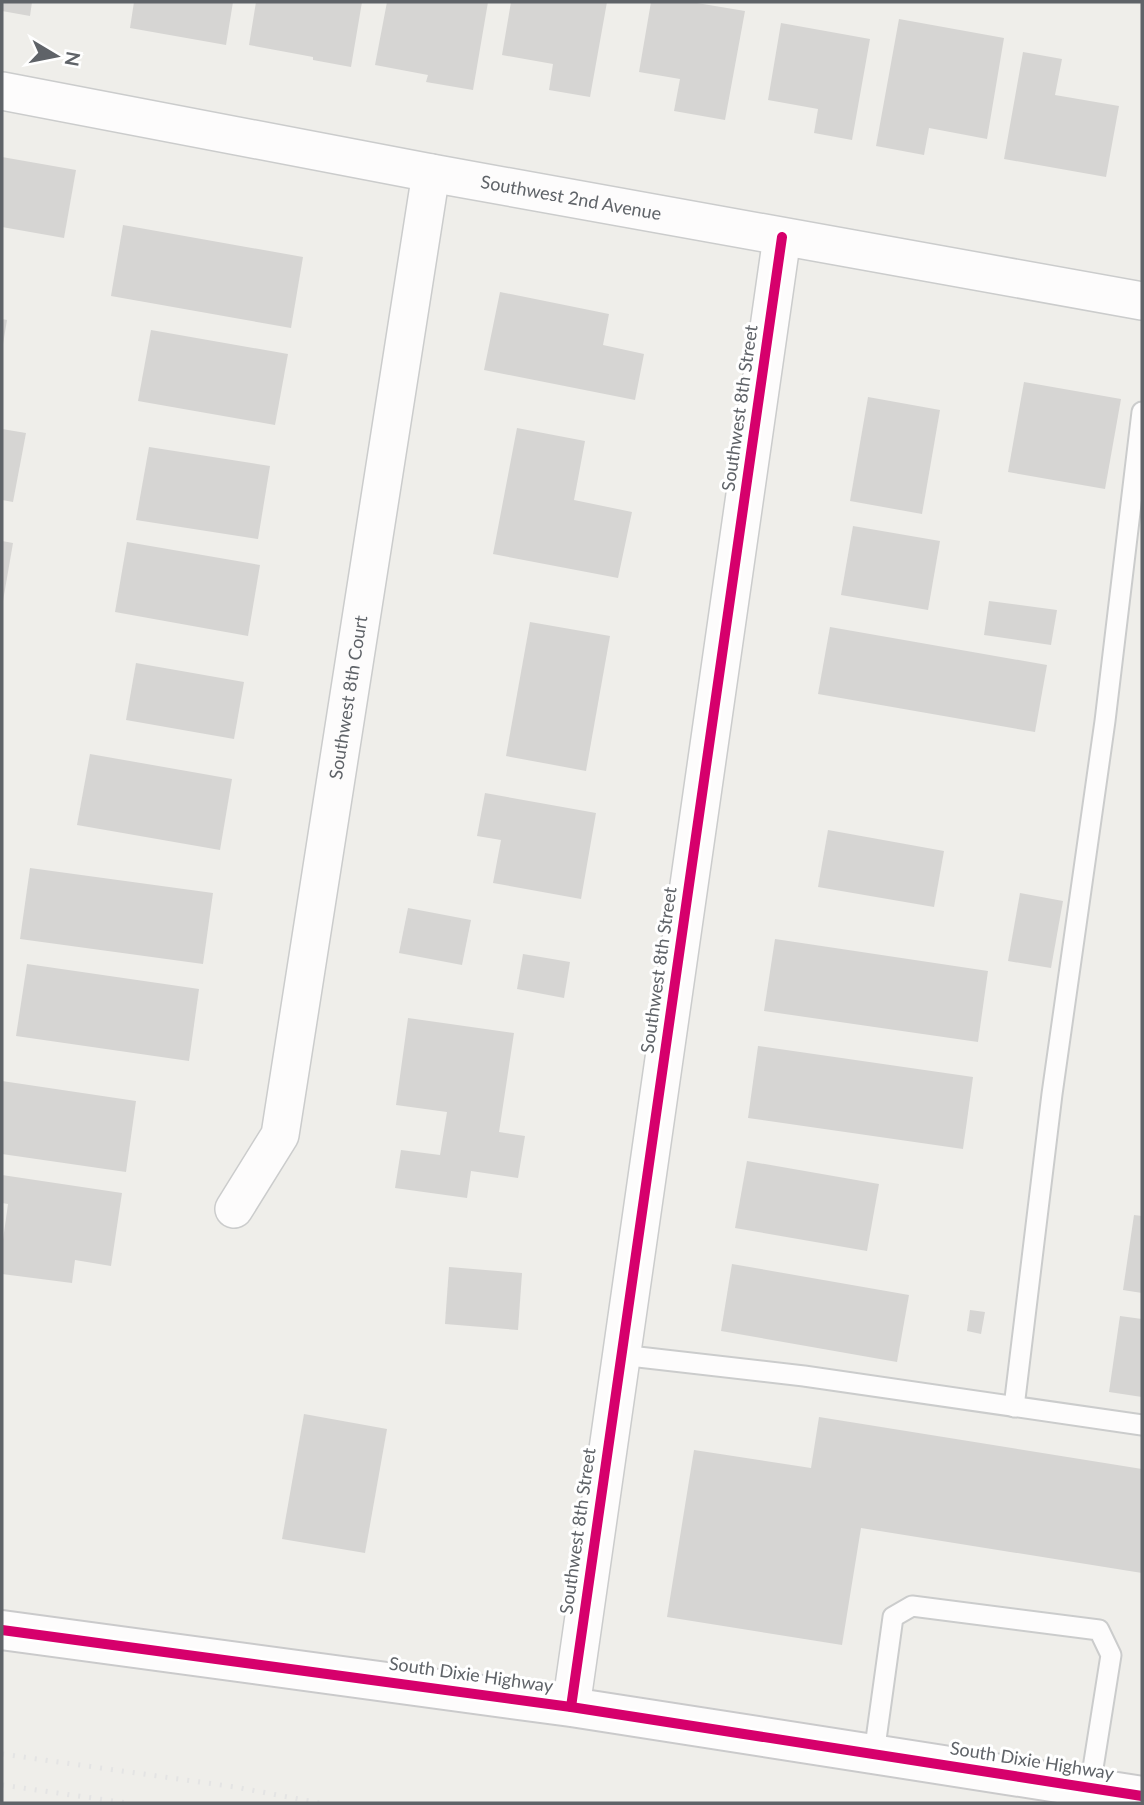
<svg xmlns="http://www.w3.org/2000/svg" width="1144" height="1805" font-family="Lato,sans-serif">
  <rect width="100%" height="100%" fill="#efeeea"/>
  <!-- building -->
  <g fill="#d6d5d3">
    <path d="M 2,2 L 32,2 L 30,16 L 2,11 Z"/>
    <path d="M 134,2 L 233,2 L 226,45 L 130,28 Z"/>
    <path d="M 256,2 L 362,2 L 351,67 L 313,60 L 313,57 L 249,45 Z"/>
    <path d="M 387,2 L 488,2 L 473,90 L 426,82 L 428,75 L 375,65 Z"/>
    <path d="M 511,2 L 607,2 L 590,97 L 549,90 L 553,64 L 502,55 Z"/>
    <path d="M 651,2 L 691,2 L 745,11 L 725,120 L 674,111 L 680,79 L 639,72 Z"/>
    <path d="M 899,19 L 1004,38 L 987,139 L 929,128 L 924,155 L 876,146 Z"/>
    <path d="M 781,23 L 870,39 L 852,140 L 814,133 L 818,109 L 768,100 Z"/>
    <path d="M 1023,52 L 1062,59 L 1055,95 L 1119,106 L 1106,177 L 1004,159 Z"/>
    <path d="M 2,157 L 76,170 L 64,238 L 2,227 Z"/>
    <path d="M 123,225 L 303,257 L 291,328 L 111,296 Z"/>
    <path d="M 500,292 L 609,314 L 603,345 L 644,354 L 635,400 L 484,370 Z"/>
    <path d="M 2,319 L 7,320 L 3,344 L 2,344 Z"/>
    <path d="M 151,330 L 288,354 L 275,425 L 138,401 Z"/>
    <path d="M 1024,382 L 1121,399 L 1105,489 L 1008,472 Z"/>
    <path d="M 868,397 L 940,410 L 922,514 L 850,501 Z"/>
    <path d="M 517,428 L 585,441 L 574,500 L 632,512 L 618,578 L 493,554 Z"/>
    <path d="M 2,429 L 26,433 L 13,502 L 2,500 Z"/>
    <path d="M 149,447 L 270,466 L 258,539 L 136,520 Z"/>
    <path d="M 853,526 L 940,541 L 928,610 L 841,595 Z"/>
    <path d="M 2,541 L 13,543 L 3,601 L 2,600 Z"/>
    <path d="M 127,542 L 260,565 L 248,636 L 115,612 Z"/>
    <path d="M 989,601 L 1057,610 L 1051,645 L 984,635 Z"/>
    <path d="M 530,622 L 610,636 L 586,771 L 506,756 Z"/>
    <path d="M 830,627 L 1047,665 L 1035,732 L 818,694 Z"/>
    <path d="M 136,663 L 244,682 L 234,739 L 126,720 Z"/>
    <path d="M 90,754 L 232,779 L 220,850 L 77,825 Z"/>
    <path d="M 485,793 L 596,813 L 581,899 L 493,883 L 501,840 L 477,836 Z"/>
    <path d="M 828,830 L 944,851 L 934,907 L 818,887 Z"/>
    <path d="M 30,868 L 213,893 L 203,964 L 20,939 Z"/>
    <path d="M 1020,893 L 1063,901 L 1051,968 L 1008,961 Z"/>
    <path d="M 408,908 L 471,920 L 462,965 L 399,953 Z"/>
    <path d="M 775,939 L 988,971 L 978,1042 L 764,1011 Z"/>
    <path d="M 523,954 L 570,962 L 564,998 L 517,989 Z"/>
    <path d="M 27,964 L 199,989 L 189,1061 L 16,1036 Z"/>
    <path d="M 408,1018 L 514,1033 L 499,1132 L 525,1136 L 518,1178 L 471,1171 L 467,1198 L 395,1188 L 401,1150 L 440,1155 L 447,1112 L 396,1105 Z"/>
    <path d="M 758,1046 L 973,1077 L 963,1149 L 748,1118 Z"/>
    <path d="M 2,1081 L 136,1101 L 126,1172 L 2,1154 Z"/>
    <path d="M 747,1161 L 879,1184 L 867,1251 L 735,1228 Z"/>
    <path d="M 2,1175 L 122,1193 L 111,1266 L 75,1260 L 72,1283 L 2,1274 L 2,1247 L 8,1204 L 2,1203 Z"/>
    <path d="M 1134,1215 L 1142,1216 L 1142,1293 L 1123,1290 Z"/>
    <path d="M 732,1264 L 909,1295 L 897,1362 L 721,1331 Z"/>
    <path d="M 449,1267 L 522,1273 L 518,1330 L 445,1324 Z"/>
    <path d="M 970,1310 L 985,1312 L 981,1334 L 967,1331 Z"/>
    <path d="M 1120,1316 L 1142,1319 L 1142,1397 L 1109,1392 Z"/>
    <path d="M 304,1414 L 387,1429 L 365,1553 L 282,1539 Z"/>
    <path d="M 819,1417 L 1142,1469 L 1142,1573 L 861,1528 L 842,1645 L 667,1617 L 694,1450 L 811,1468 Z"/>
  </g>
  <g fill="none" stroke-linecap="round" stroke-linejoin="round">
    <!-- lane casing -->
    <g stroke="#cbcccc" stroke-width="23">
      <g id="lane">
        <path d="M 621,1355 L 804,1376 L 1142,1425"/>
        <path d="M 1014,1407 L 1052,1094 L 1105,721 L 1142,412"/>
        <path d="M 874,1754 L 893,1617 L 912,1606 L 1099,1630 L 1111,1655 L 1090,1787"/>
      </g>
    </g>
    <!-- street casing -->
    <g stroke="#cbcccc" stroke-width="40">
      <g id="street">
        <path id="s1" d="M 2,91 L 431,173 L 1142,301"/>
        <path id="s2" d="M 234,1209 L 280,1135 L 431,173"/>
        <path d="M 571,1707 L 782,237"/>
      </g>
    </g>
    <!-- secondary casing -->
    <g stroke="#cacacb" stroke-width="42">
      <path id="secondary" d="M 2,1630 L 571,1707 L 1142,1796"/>
    </g>
    <!-- lane -->
    <use href="#lane" stroke="#fdfcfc" stroke-width="19"/>
    <!-- street -->
    <use href="#street" stroke="#fdfcfc" stroke-width="37"/>
    <!-- secondary -->
    <use href="#secondary" stroke="#fdfcfc" stroke-width="38"/>
    <!-- rail -->
    <g stroke="#e4e4e4" stroke-width="5" stroke-dasharray="2 9" stroke-linecap="butt">
      <path d="M 2,1754 L 235,1787 L 320,1803"/>
      <path d="M 2,1785 L 127,1803"/>
    </g>
    <!-- cycleway casing -->
    <g stroke="#fff" stroke-width="15">
      <g id="cycleway">
        <path d="M 2,1630 L 571,1707 L 1142,1796"/>
        <path d="M 571,1707 L 782,237"/>
      </g>
    </g>
    <!-- cycleway -->
    <use href="#cycleway" stroke="#d6006c" stroke-width="10"/>
  </g>
  <g text-anchor="middle" stroke-width="6" stroke-linejoin="round" paint-order="stroke">
    <!-- street labels -->
    <g font-size="18" fill="#5f6368" stroke="#fff">
      <text dy="6" stroke="none"><textPath href="#s1" startOffset="579">Southwest 2nd Avenue</textPath></text>
      <text transform="translate(740 408) rotate(-82)" y="6">Southwest 8th Street</text>
      <text dy="6" stroke="none"><textPath href="#s2" startOffset="530">Southwest 8th Court</textPath></text>
      <text transform="translate(659 970) rotate(-82)" y="6">Southwest 8th Street</text>
      <text transform="translate(578 1531) rotate(-82)" y="6">Southwest 8th Street</text>
      <text transform="translate(471 1675) rotate(8)" y="6">South Dixie Highway</text>
      <text transform="translate(1032 1761) rotate(9)" y="6">South Dixie Highway</text>
    </g>
  </g>
  <!-- border -->
  <rect width="1144" height="1805" fill="none" stroke="#5f6368" stroke-width="7"/>
  <!-- north arrow -->
  <g transform="translate(56 56) rotate(100)" stroke="#ffffff" stroke-width="5" paint-order="stroke">
  <path d="M0-5L12 26L0 18L-12 26Z" fill="#5f6368"/>
  <text y="-10" font-size="19" font-weight="bold" text-anchor="middle" fill="#5f6368">N</text>
  </g>
</svg>
